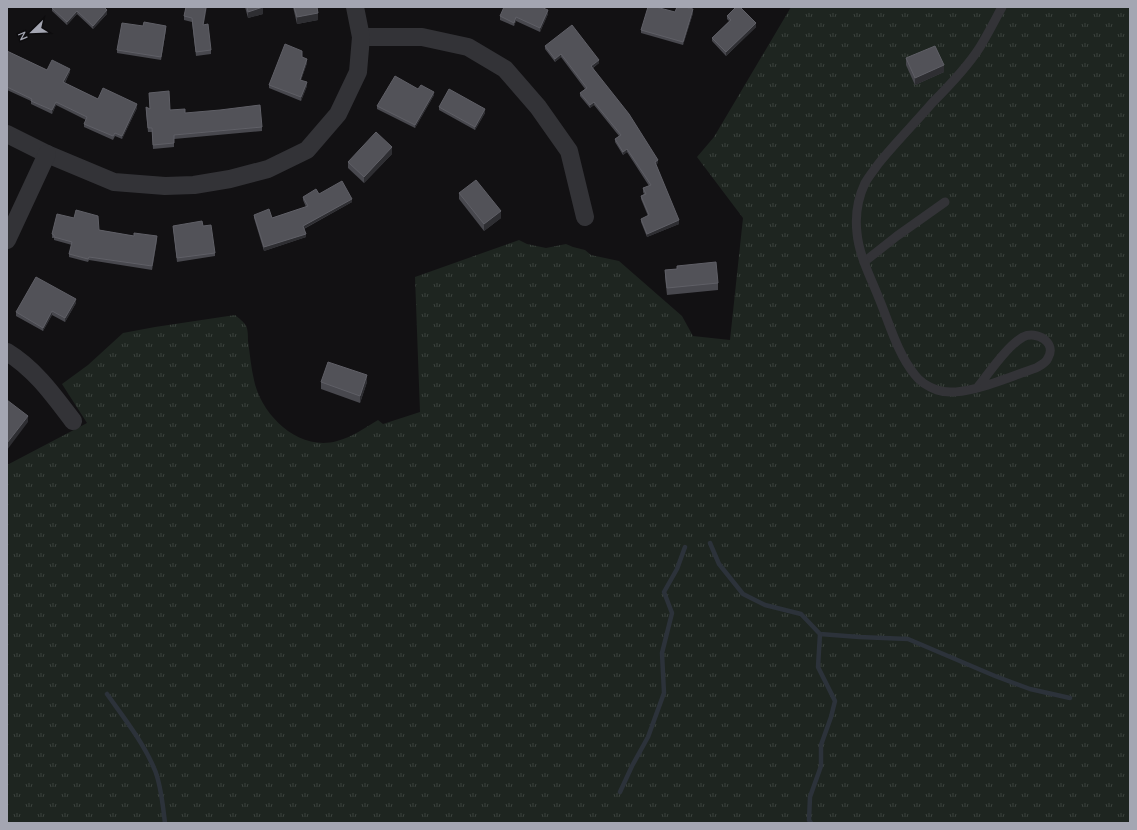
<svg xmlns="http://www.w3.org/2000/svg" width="1137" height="830" font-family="Mulish,sans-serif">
  <defs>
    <pattern id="grass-tufts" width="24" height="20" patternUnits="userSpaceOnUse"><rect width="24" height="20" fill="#1e2520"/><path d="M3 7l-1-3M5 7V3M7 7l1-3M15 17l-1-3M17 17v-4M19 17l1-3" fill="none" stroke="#3c423e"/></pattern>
  </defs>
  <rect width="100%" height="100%" fill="#121113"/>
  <!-- grass -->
  <path fill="url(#grass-tufts)" d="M 791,7 L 1130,7 L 1130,823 L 7,823 L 7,540 L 8,531 L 7,525 L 7,465 L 87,423 L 62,384 L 88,365 L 123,333 L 155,327 L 235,315 C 239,318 244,322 246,326 C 248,329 248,337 248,341 C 250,354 251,368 254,380 C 261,415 299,452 337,441 C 352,437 365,428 378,420 L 383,424 L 420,412 L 415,277 L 519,240 L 527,244 L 546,248 L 566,244 L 573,247 L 585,250 L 591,255 L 619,261 L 682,316 L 693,336 L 730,340 L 743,218 L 697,157 L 714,137 Z"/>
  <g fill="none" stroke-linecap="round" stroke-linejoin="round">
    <!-- stream -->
    <g stroke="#2c323a" stroke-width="4.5">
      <path d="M 710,543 L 719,564 L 743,594 L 765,605 L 801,614 L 820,634 L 859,637 L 908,639 L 995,676 L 1030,689 L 1070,698"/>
      <path d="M 107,694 C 124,718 143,742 154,768 C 161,783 163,807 165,823"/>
      <path d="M 620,792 L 632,766 L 648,737 L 664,693 L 662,653 L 672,613 L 664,592 L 677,569 L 685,547"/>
      <path d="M 811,823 L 809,820 L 810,797 L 821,766 L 821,745 L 831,717 L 835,701 L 818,667 L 820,634"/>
    </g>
    <!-- lane -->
    <g stroke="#333337" stroke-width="9">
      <path d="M 864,262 L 897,236 L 945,202"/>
      <path d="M 977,388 C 989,373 1007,346 1023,337 C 1037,330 1057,343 1048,358 C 1046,363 1041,365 1036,368 C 1011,376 962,399 937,390 C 929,387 920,382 915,375 C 897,353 889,322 878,296 C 870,276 859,255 857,233 C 855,216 858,198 865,183 C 869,176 874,170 879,163 C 896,142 915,123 933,102 C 949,86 968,66 980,47 C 988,34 995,20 1002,7"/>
    </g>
    <!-- street -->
    <g stroke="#333337" stroke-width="18">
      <path d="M 361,37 L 422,37 L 468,47 L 505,69 L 538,107 L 569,151 L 585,217"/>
      <path d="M 7,134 L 47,154 L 114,182 L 165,186 L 194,185 L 230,179 L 268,169 L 307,150 L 338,114 L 358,72 L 361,37 L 355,7"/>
      <path d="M 7,240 L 47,154"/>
      <path d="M 7,352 C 35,369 54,396 73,421"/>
    </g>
  </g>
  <!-- wall -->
  <g fill="#48484e">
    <path d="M 186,7 L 203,25 L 211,50 L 211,54 L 196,56 L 192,22 L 184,20 L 184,16 Z"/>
    <path d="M 245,7 L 263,7 L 263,14 L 248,18 Z"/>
    <path d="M 293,7 L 317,7 L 318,20 L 297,24 Z"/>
    <path d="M 52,8 L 107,14 L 93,29 L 77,14 L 67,25 L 52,11 Z"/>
    <path d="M 675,12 L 693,13 L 683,45 L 641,33 L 641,30 Z"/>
    <path d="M 548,14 L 540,32 L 516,21 L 514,26 L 500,20 L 500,16 Z"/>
    <path d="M 727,16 L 756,27 L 726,56 L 712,41 L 712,38 L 729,21 L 727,19 Z"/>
    <path d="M 143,26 L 166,29 L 161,60 L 117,53 L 117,50 Z"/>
    <path d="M 545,46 L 599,63 L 593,68 L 658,163 L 656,164 L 679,224 L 647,237 L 641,222 L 641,219 L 648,216 L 641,199 L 641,196 L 644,194 L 643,192 L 643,188 L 649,186 L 627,152 L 623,155 L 615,142 L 615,139 L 619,136 L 594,105 L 590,108 L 580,96 L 580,93 L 585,89 L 561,57 L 555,62 L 545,49 Z"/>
    <path d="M 7,51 L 47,70 L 70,72 L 65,83 L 98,99 L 137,108 L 122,139 L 115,136 L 113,140 L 84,127 L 84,124 L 86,120 L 56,105 L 52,114 L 31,104 L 31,101 L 7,90 Z"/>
    <path d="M 302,57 L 307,63 L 301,80 L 307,86 L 301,101 L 269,88 L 269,85 Z"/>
    <path d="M 906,58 L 944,72 L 915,85 L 906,65 Z"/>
    <path d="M 418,89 L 434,95 L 415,128 L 377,109 L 377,106 Z"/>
    <path d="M 149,93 L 170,110 L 185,113 L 262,127 L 262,131 L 174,139 L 174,147 L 153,149 L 152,132 L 148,132 L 146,112 L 146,107 L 150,109 Z"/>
    <path d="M 439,107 L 485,113 L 475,130 L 439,110 Z"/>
    <path d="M 392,154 L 364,183 L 348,168 L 348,162 Z"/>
    <path d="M 459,193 L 501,218 L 484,231 L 459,199 Z"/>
    <path d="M 319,194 L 352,202 L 304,229 L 306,237 L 264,251 L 254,218 L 254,215 L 272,218 L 306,207 L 303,200 L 303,197 Z"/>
    <path d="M 173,226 L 203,226 L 215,253 L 215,256 L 177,262 Z"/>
    <path d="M 99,230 L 157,240 L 152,270 L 89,260 L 88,262 L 69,257 L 69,254 L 72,245 L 54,240 L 54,238 L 52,238 L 52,234 Z"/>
    <path d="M 677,266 L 718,283 L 718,290 L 667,295 L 665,277 L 665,270 L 677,269 Z"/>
    <path d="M 76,303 L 65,322 L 52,315 L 43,331 L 16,316 L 16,312 Z"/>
    <path d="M 321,382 L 367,382 L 360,403 L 321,389 Z"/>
  </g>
  <!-- shaded-wall -->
  <g fill="#2e2e32">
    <path d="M 206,7 L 207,7 L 203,29 L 203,25 Z"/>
    <path d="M 263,7 L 263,14 L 248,18 L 248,12 Z"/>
    <path d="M 693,9 L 693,13 L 683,45 L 683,42 Z"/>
    <path d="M 107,10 L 107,14 L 93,29 L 93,26 Z"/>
    <path d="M 548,10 L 548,14 L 540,32 L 540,28 Z"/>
    <path d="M 77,11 L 77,14 L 67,25 L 67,22 Z"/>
    <path d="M 318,13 L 318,20 L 297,24 L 297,17 Z"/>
    <path d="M 516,17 L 516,21 L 514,26 L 514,23 Z"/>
    <path d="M 756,23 L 756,27 L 726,56 L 726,52 Z"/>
    <path d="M 166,26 L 166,29 L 161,60 L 161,57 Z"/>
    <path d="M 561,54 L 561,57 L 555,62 L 555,59 Z"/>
    <path d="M 307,59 L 307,63 L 300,83 L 300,80 Z"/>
    <path d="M 599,60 L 599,63 L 591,69 L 591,66 Z"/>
    <path d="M 944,65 L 944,72 L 915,85 L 915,78 Z"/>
    <path d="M 70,69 L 70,72 L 63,86 L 63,82 Z"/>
    <path d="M 307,82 L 307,86 L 301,101 L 301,97 Z"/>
    <path d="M 434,92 L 434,95 L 415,128 L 415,125 Z"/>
    <path d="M 56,102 L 56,105 L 52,114 L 52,110 Z"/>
    <path d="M 594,102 L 594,105 L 590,108 L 590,105 Z"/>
    <path d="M 137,104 L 137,108 L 122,139 L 122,136 Z"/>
    <path d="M 485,109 L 485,113 L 475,130 L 475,127 Z"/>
    <path d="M 392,147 L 392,154 L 364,183 L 364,177 Z"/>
    <path d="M 627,149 L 627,152 L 623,155 L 623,152 Z"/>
    <path d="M 658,160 L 658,163 L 655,165 L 655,162 Z"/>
    <path d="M 352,199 L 352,202 L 303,229 L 303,226 Z"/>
    <path d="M 501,211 L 501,218 L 484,231 L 484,224 Z"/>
    <path d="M 679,220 L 679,224 L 647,237 L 647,234 Z"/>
    <path d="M 306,234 L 306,237 L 264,251 L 264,247 Z"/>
    <path d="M 157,236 L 157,240 L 152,270 L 152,266 Z"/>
    <path d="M 76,299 L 76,303 L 65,322 L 65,318 Z"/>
    <path d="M 52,311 L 52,315 L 43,331 L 43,328 Z"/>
    <path d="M 367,375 L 367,382 L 360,403 L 360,396 Z"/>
    <path d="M 28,416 L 28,422 L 7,450 L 7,443 Z"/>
  </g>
  <!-- building -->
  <g fill="#525258" stroke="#5f5f66">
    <path d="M 53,7 L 104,7 L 107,10 L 93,26 L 77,11 L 67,22 L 52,8 Z"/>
    <path d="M 186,7 L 206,7 L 203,25 L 208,24 L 211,50 L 196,52 L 192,18 L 184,16 Z"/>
    <path d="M 247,7 L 263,7 L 248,12 Z"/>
    <path d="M 294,7 L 317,7 L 318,13 L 297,17 Z"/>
    <path d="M 504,7 L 541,7 L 548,10 L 540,28 L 516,17 L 514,23 L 500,16 Z"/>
    <path d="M 648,7 L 656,7 L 675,12 L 677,7 L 685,7 L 693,9 L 683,42 L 641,30 Z"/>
    <path d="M 736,7 L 740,7 L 756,23 L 726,52 L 712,38 L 731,20 L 727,16 Z"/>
    <path d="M 144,22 L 166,26 L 161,57 L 117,50 L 122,23 L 143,26 Z"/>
    <path d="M 572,25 L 599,60 L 591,66 L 629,114 L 658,160 L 655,162 L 679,220 L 647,234 L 641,219 L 649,215 L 641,196 L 646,194 L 643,188 L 651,185 L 627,149 L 623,152 L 615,139 L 621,135 L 594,102 L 590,105 L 580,93 L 587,88 L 561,54 L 555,59 L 545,46 Z"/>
    <path d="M 285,44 L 302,51 L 302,57 L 307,59 L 300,80 L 307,82 L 301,97 L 269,85 Z"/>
    <path d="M 935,46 L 944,65 L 915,78 L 906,58 Z"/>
    <path d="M 7,51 L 47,70 L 52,60 L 70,69 L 63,82 L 98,99 L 103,88 L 137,104 L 122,136 L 115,133 L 113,136 L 84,124 L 87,117 L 56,102 L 52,110 L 31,101 L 32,99 L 7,87 Z"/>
    <path d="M 395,76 L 418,89 L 421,85 L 434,92 L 415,125 L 377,106 Z"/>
    <path d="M 449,89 L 485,109 L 475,127 L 439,107 Z"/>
    <path d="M 169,91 L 170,110 L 185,109 L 185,113 L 220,110 L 260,105 L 262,127 L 174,135 L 174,143 L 153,145 L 152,128 L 148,128 L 146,107 L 150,109 L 149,93 Z"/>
    <path d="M 376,132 L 392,147 L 364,177 L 348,162 Z"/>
    <path d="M 476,180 L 501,211 L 484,224 L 459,193 Z"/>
    <path d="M 342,181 L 352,199 L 303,226 L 306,234 L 264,247 L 254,215 L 269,209 L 272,218 L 308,206 L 303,197 L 316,189 L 319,194 Z"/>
    <path d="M 76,210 L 98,216 L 99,230 L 134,236 L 134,233 L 157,236 L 152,266 L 89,257 L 88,259 L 69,254 L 72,242 L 54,237 L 54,235 L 52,234 L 57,214 L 74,218 Z"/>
    <path d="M 202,221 L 203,226 L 211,225 L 215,253 L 177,258 L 173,226 Z"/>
    <path d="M 716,262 L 718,283 L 667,288 L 665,270 L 677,269 L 677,266 Z"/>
    <path d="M 36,277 L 76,299 L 65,318 L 52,311 L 43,328 L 16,312 Z"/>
    <path d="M 328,362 L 367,375 L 360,396 L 321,382 Z"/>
    <path d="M 7,400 L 28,416 L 7,443 Z"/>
  </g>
  <!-- border -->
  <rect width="1137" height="830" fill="none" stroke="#a4a6b2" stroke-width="16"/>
  <!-- north arrow -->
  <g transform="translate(32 32) rotate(247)" stroke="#0d0c0e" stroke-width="3" paint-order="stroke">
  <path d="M0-3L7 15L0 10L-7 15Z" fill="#a4a6b2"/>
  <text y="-6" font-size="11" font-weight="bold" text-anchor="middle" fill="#a4a6b2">N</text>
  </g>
</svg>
